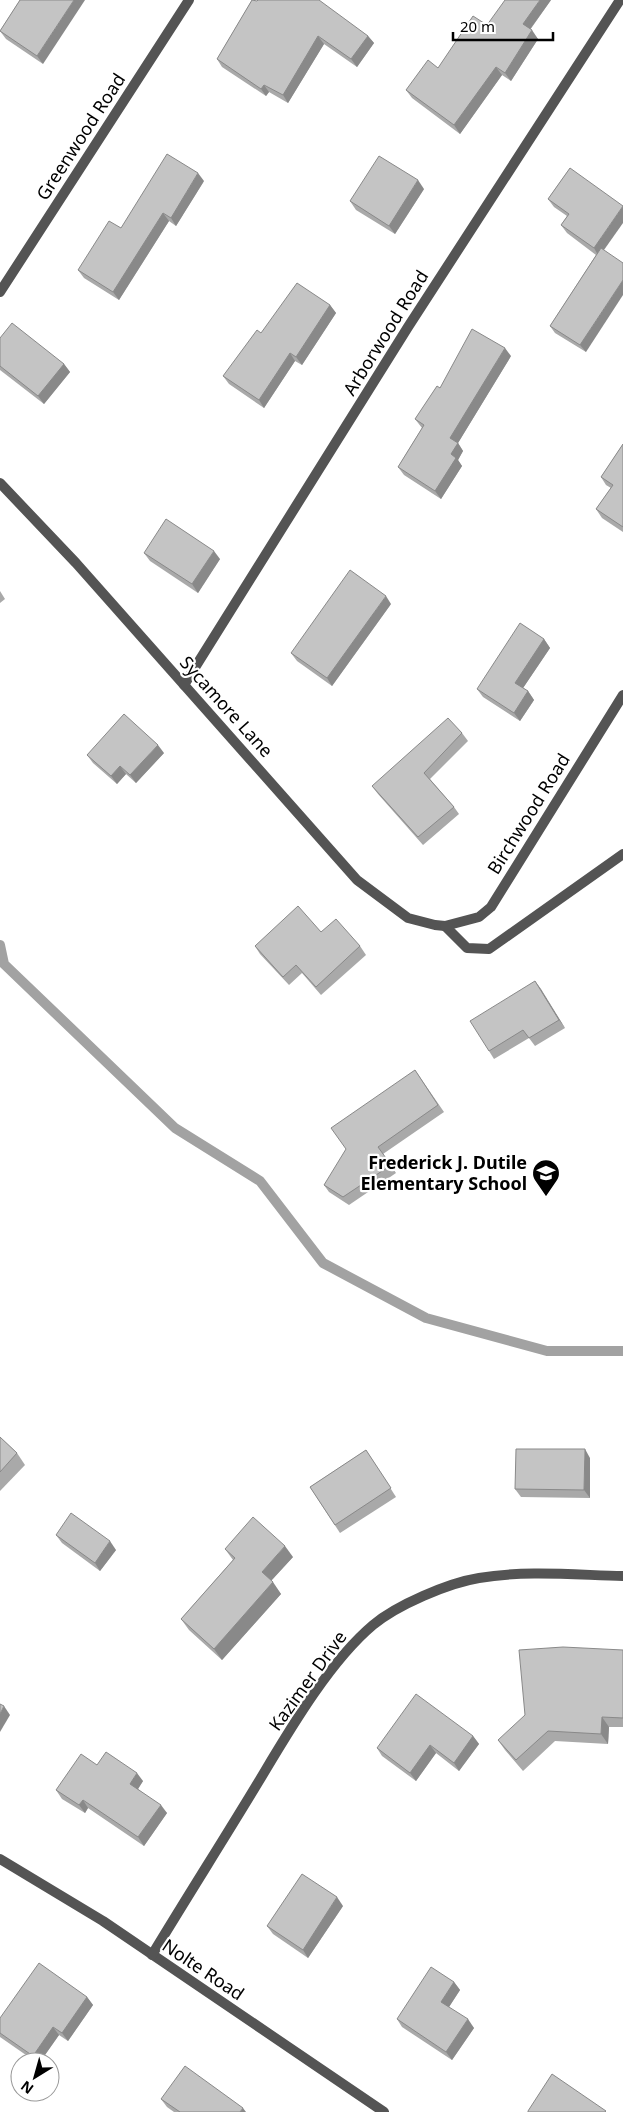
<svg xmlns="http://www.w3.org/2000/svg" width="623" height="2112" font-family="'Noto Sans',sans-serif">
  <rect width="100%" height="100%" fill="#fff"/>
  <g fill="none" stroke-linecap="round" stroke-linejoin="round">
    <!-- stream -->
    <path stroke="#a2a2a2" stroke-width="10" d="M 0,945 L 4,964 L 175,1128 L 260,1181 L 323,1263 L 426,1318 L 547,1351 L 623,1351"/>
    <!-- minor -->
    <g stroke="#545454" stroke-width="10">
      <path d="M 0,292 L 189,0"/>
      <path d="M 0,483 L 76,563 L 357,880 L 408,918 L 435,925 L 445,926 L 479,917 L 491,907 L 623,695"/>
      <path d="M 184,685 L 408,327 L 620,0"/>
      <path d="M 445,926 L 467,948 L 489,949 L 623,854"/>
      <path d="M 0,1859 L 103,1921 L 384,2112"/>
      <path d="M 152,1955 C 187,1897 224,1839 259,1781 C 289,1731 329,1662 373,1625 C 397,1605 448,1583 479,1578 C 526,1570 576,1575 623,1576"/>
    </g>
  </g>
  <!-- wall -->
  <g fill="#a9a9a9">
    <path d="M 20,0 L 43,64 L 6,39 L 0,31 Z"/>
    <path d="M 252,0 L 368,36 L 374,43 L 357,67 L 324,44 L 288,103 L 269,92 L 266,96 L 222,67 L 217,59 Z"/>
    <path d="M 551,0 L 530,30 L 538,39 L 511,81 L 502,75 L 460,134 L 412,98 L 406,90 L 438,68 L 487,25 Z"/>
    <path d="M 570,168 L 604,250 L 586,352 L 555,333 L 550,326 L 596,255 L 567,233 L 561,225 L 567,216 L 554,207 L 548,199 Z"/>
    <path d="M 204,181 L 176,226 L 169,221 L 119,300 L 84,278 L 78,270 Z"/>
    <path d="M 424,189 L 395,234 L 356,210 L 350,201 Z"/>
    <path d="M 330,305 L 336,313 L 302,365 L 295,361 L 264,408 L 229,384 L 223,376 L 261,333 Z"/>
    <path d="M 0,338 L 64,364 L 70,372 L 44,404 L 0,370 Z"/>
    <path d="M 511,356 L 458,443 L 463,451 L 458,460 L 462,466 L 441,499 L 404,475 L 398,467 L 422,428 L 415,419 L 440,388 Z"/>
    <path d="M 623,444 L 623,532 L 602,518 L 596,509 L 611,488 L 606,485 L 601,477 Z"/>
    <path d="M 144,553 L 220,559 L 198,593 L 150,561 Z"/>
    <path d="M 0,591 L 5,599 L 0,603 Z"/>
    <path d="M 391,604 L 332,686 L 297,661 L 291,653 Z"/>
    <path d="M 544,639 L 550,648 L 523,688 L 528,691 L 534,700 L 520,721 L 483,697 L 477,689 Z"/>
    <path d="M 462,733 L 468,741 L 430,779 L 454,807 L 459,814 L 423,845 L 378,794 L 372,786 Z"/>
    <path d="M 164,753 L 136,783 L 126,774 L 117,784 L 93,763 L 87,755 Z"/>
    <path d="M 321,932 L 360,946 L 366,955 L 321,995 L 302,973 L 289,985 L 260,954 L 255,946 Z"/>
    <path d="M 535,981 L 565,1028 L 535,1046 L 529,1038 L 494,1059 L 489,1051 Z"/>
    <path d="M 415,1070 L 444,1112 L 383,1154 L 396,1173 L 349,1205 L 329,1192 L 324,1185 Z"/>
    <path d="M 0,1437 L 17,1453 L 25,1465 L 0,1491 Z"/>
    <path d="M 366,1450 L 396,1497 L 340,1533 L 310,1487 Z"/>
    <path d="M 590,1458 L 590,1498 L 521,1497 L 515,1489 Z"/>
    <path d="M 56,1535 L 116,1550 L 100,1571 L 62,1543 Z"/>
    <path d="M 225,1549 L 293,1557 L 271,1581 L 281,1594 L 222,1660 L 189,1630 L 181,1619 L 233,1560 Z"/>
    <path d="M 623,1650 L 623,1727 L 609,1727 L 608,1744 L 555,1741 L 523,1771 L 505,1750 L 498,1740 Z"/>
    <path d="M 473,1736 L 479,1744 L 459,1771 L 436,1753 L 416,1781 L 382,1756 L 377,1748 Z"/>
    <path d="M 97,1765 L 143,1781 L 138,1789 L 167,1813 L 144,1846 L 88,1808 L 85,1813 L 62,1799 L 56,1790 Z"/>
    <path d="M 343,1906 L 308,1958 L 273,1934 L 267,1926 Z"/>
    <path d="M 454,1982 L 460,1990 L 449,2007 L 474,2028 L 452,2060 L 402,2027 L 397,2019 Z"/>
    <path d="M 87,1997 L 93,2005 L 68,2041 L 59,2035 L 40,2062 L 36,2062 L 0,2037 L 0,2018 Z"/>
    <path d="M 161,2099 L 246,2112 L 174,2112 L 167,2107 Z"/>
  </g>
  <!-- shaded-wall -->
  <g fill="#898989">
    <path d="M 74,0 L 85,0 L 43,64 L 37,56 Z"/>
    <path d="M 540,0 L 551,0 L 528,32 L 523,24 Z"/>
    <path d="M 532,30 L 538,39 L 511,81 L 505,73 Z"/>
    <path d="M 318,36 L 324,44 L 288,103 L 283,95 Z"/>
    <path d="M 368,36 L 374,43 L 357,67 L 351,59 Z"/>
    <path d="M 496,67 L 502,75 L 460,134 L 454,125 Z"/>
    <path d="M 264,85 L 269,92 L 266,96 L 261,89 Z"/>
    <path d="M 198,173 L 204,181 L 176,226 L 171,218 Z"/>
    <path d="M 418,180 L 424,189 L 395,234 L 389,226 Z"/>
    <path d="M 623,206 L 623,223 L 599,257 L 594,248 Z"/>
    <path d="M 163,213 L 169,221 L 119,300 L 113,292 Z"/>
    <path d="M 623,280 L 623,295 L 586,352 L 580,345 Z"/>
    <path d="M 330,305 L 336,313 L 302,365 L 296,357 Z"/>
    <path d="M 505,348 L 511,356 L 458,443 L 463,451 L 458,460 L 462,466 L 441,499 L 435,491 L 451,454 L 450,438 Z"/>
    <path d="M 290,353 L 295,361 L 264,408 L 259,400 Z"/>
    <path d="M 64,364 L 70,372 L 44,404 L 38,396 Z"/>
    <path d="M 214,551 L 220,559 L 198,593 L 192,584 Z"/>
    <path d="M 386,596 L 391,604 L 332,686 L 327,678 Z"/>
    <path d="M 544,639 L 550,648 L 521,691 L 515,683 Z"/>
    <path d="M 528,691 L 534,700 L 520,721 L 514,713 Z"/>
    <path d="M 158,745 L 164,753 L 136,783 L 130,775 Z"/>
    <path d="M 120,766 L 126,774 L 117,784 L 111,776 Z"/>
    <path d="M 535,981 L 541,989 L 565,1028 L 559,1020 Z"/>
    <path d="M 585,1449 L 590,1458 L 590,1498 L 584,1490 Z"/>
    <path d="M 110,1541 L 116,1550 L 100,1571 L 95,1563 Z"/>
    <path d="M 285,1546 L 293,1557 L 269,1583 L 262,1572 Z"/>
    <path d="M 273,1582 L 281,1594 L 222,1660 L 214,1649 Z"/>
    <path d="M 4,1706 L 10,1715 L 0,1732 L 0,1714 Z"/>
    <path d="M 602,1717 L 609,1727 L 608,1744 L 601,1734 Z"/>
    <path d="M 473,1736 L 479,1744 L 459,1771 L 454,1763 Z"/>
    <path d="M 430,1745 L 436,1753 L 416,1781 L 410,1773 Z"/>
    <path d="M 137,1773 L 143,1781 L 136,1792 L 130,1784 Z"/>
    <path d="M 83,1800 L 88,1808 L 85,1813 L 79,1805 Z"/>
    <path d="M 161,1805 L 167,1813 L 144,1846 L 138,1837 Z"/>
    <path d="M 337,1897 L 343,1906 L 308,1958 L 303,1950 Z"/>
    <path d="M 454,1982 L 460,1990 L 447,2010 L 441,2002 Z"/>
    <path d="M 87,1997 L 93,2005 L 68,2041 L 62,2033 Z"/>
    <path d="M 468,2019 L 474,2028 L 452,2060 L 446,2052 Z"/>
    <path d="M 53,2027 L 59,2035 L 40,2062 L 37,2062 L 33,2056 Z"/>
    <path d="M 243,2108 L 246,2112 L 240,2112 Z"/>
  </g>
  <!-- building -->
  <g fill="#c4c4c4" stroke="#898989">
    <path d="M 20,0 L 74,0 L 37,56 L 0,31 Z"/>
    <path d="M 252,0 L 257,1 L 258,0 L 319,0 L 368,36 L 351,59 L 318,36 L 283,95 L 264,85 L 261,89 L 217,59 Z"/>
    <path d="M 505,0 L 540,0 L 523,24 L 532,30 L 505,73 L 496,67 L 454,125 L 406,90 L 428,60 L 438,68 L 473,16 L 487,25 Z"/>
    <path d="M 167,154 L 198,173 L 171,218 L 163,213 L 113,292 L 78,270 L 109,221 L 121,228 Z"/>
    <path d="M 379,156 L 418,180 L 389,226 L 350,201 Z"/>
    <path d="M 570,168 L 623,206 L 594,248 L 561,225 L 569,214 L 548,199 Z"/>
    <path d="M 601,248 L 623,263 L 623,280 L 580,345 L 550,326 Z"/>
    <path d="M 297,283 L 330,305 L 296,357 L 290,353 L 259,400 L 223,376 L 257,330 L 261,333 Z"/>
    <path d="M 12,323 L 64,364 L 38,396 L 0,366 L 0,338 Z"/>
    <path d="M 472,329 L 505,348 L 450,438 L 458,443 L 451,454 L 456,458 L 435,491 L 398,467 L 424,425 L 415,419 L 437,386 L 440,388 Z"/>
    <path d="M 623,444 L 623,527 L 596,509 L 613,485 L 601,477 Z"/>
    <path d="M 166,519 L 214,551 L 192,584 L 144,553 Z"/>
    <path d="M 350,570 L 386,596 L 327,678 L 291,653 Z"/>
    <path d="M 520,623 L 544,639 L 515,683 L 528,691 L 514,713 L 477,689 Z"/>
    <path d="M 124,714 L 158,745 L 130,775 L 120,766 L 111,776 L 87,755 Z"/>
    <path d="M 448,718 L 462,733 L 424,773 L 454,807 L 418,837 L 372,786 Z"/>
    <path d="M 298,906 L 321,932 L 336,919 L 360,946 L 316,987 L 296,965 L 283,977 L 255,946 Z"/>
    <path d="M 535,981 L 559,1020 L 529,1038 L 523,1030 L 489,1051 L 470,1021 Z"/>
    <path d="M 415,1070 L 438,1105 L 378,1147 L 391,1165 L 343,1197 L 324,1185 L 346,1149 L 331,1128 Z"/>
    <path d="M 0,1437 L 17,1453 L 0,1472 Z"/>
    <path d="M 516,1449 L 585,1449 L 584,1490 L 515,1489 Z"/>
    <path d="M 366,1450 L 391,1488 L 335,1525 L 310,1487 Z"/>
    <path d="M 71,1513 L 110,1541 L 95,1563 L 56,1535 Z"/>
    <path d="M 253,1517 L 285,1546 L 262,1572 L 273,1582 L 214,1649 L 181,1619 L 235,1558 L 225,1549 Z"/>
    <path d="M 563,1647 L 623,1650 L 623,1718 L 602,1717 L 601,1734 L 548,1731 L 516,1760 L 498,1740 L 525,1715 L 519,1650 Z"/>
    <path d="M 416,1694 L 473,1736 L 454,1763 L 430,1745 L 410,1773 L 377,1748 Z"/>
    <path d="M 0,1704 L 4,1706 L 0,1714 Z"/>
    <path d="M 106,1752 L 137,1773 L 130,1784 L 161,1805 L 138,1837 L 83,1800 L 79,1805 L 56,1790 L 81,1754 L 97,1765 Z"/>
    <path d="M 302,1874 L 337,1897 L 303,1950 L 267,1926 Z"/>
    <path d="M 39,1963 L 87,1997 L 62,2033 L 53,2027 L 33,2056 L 0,2033 L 0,2018 Z"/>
    <path d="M 431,1967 L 454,1982 L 441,2002 L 468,2019 L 446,2052 L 397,2019 Z"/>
    <path d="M 185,2066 L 243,2108 L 240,2112 L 180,2112 L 161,2099 Z"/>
    <path d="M 552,2074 L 606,2111 L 605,2112 L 528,2112 L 528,2111 Z"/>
  </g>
  <!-- icons -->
  <defs>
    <g id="school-pin" transform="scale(1.4375)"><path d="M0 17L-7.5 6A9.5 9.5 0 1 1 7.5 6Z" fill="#000" stroke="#fff"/><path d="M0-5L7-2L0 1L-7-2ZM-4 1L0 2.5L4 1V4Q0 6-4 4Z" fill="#fff"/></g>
  </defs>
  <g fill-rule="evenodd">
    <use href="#school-pin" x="546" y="1173"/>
  </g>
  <g text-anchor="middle" stroke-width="4.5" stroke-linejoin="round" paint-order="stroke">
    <!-- street labels -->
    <g font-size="18" fill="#000" stroke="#fff">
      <text transform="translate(81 137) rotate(-57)" y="6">Greenwood Road</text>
      <text transform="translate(386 333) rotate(-58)" y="6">Arborwood Road</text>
      <text transform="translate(226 707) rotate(48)" y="6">Sycamore Lane</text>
      <text transform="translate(529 814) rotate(-58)" y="6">Birchwood Road</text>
      <text transform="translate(308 1681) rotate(-54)" y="6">Kazimer Drive</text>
      <text transform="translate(203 1970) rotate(34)" y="6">Nolte Road</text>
    </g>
    <!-- poi labels -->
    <g font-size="18" font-weight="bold" fill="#000" stroke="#fff" text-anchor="end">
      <text x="527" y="1169">Frederick J. Dutile<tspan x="527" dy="21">Elementary School</tspan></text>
    </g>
  </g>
  <!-- north arrow -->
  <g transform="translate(35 2077) rotate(217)"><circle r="24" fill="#ffffff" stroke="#999999"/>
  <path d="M0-4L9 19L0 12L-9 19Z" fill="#000000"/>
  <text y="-8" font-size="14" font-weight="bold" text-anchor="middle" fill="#000000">N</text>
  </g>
  <!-- scale -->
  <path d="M453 32v8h100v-8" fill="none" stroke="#000000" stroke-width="2.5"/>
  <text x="460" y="32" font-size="15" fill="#000000" stroke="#ffffff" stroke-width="4" paint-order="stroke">20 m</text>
</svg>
